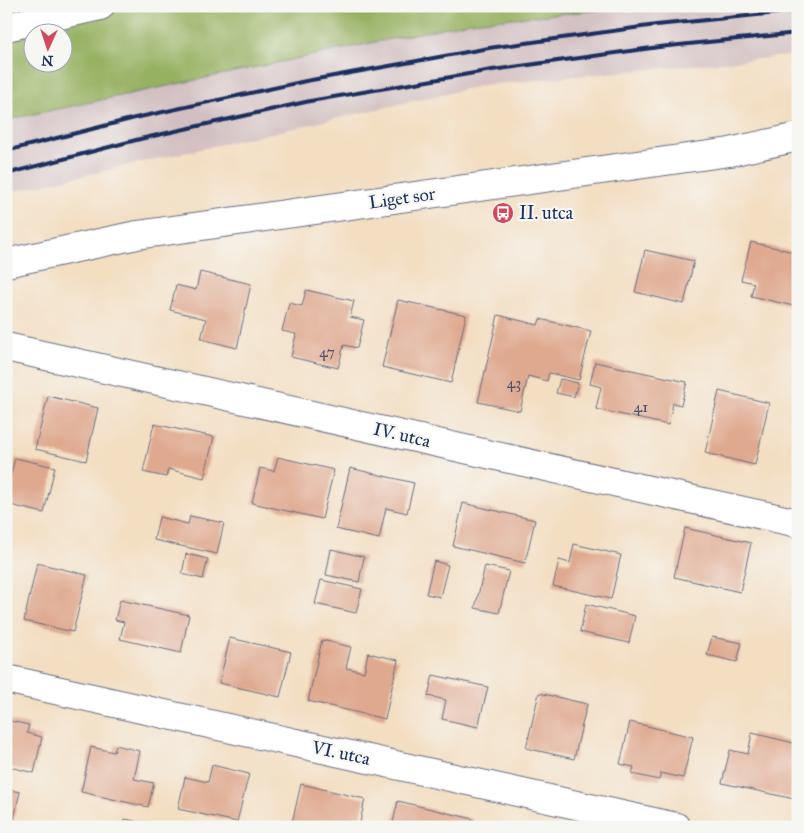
<svg xmlns="http://www.w3.org/2000/svg" width="804" height="833" font-family="'IM FELL Great Primer',serif">
  <rect width="100%" height="100%" fill="#f6f6f2"/>
  <filter id="ink" filterUnits="userSpaceOnUse"><feTurbulence type="fractalNoise" baseFrequency=".02" numOctaves="2"/><feDisplacementMap in="SourceGraphic" scale="10" xChannelSelector="R" yChannelSelector="G"/><feConvolveMatrix kernelMatrix="1 2 1 2 8 2 1 2 1" color-interpolation-filters="sRGB"/></filter>
  <filter id="wash" filterUnits="userSpaceOnUse"><feTurbulence type="fractalNoise" baseFrequency=".0096" numOctaves="4" result="noise"/><feDisplacementMap in="SourceGraphic" scale="20" xChannelSelector="R" yChannelSelector="G"/><feGaussianBlur stdDeviation="1.12" result="paint"/><feColorMatrix in="noise" values="0 0 0 0 0 0 0 0 0 0 0 0 0 0 0 0 0 1.4 0 .05"/><feComposite in="paint" operator="in"/></filter>
  <g filter="url(#wash)">
    <rect width="100%" height="100%" fill="#f3dec2"/>
    <!-- industrial -->
    <path fill="#d2bfc1" d="M 644,6 L 798,6 L 798,55 L 484,85 L 6,193 L 6,120 L 471,22 Z"/>
    <!-- forest -->
    <path fill="#97b162" stroke="#597060" fill-rule="evenodd" d="M 6,6 L 644,6 L 471,22 L 6,120 ZM 32,32 L 62,32 L 62,62 L 32,62 Z"/>
    <g id="blocks">
      <!-- building -->
      <g fill="#dfa98f">
        <path d="M 751,242 L 798,253 L 798,307 L 751,296 L 754,283 L 741,280 Z"/>
        <path d="M 645,250 L 694,261 L 684,304 L 635,292 Z"/>
        <path d="M 200,272 L 251,284 L 237,348 L 201,339 L 206,319 L 170,310 L 176,285 L 196,290 Z"/>
        <path d="M 306,290 L 354,301 L 350,317 L 364,320 L 357,348 L 344,345 L 338,368 L 291,357 L 296,334 L 282,331 L 289,303 L 302,306 Z"/>
        <path d="M 398,300 L 466,315 L 451,383 L 382,367 Z"/>
        <path d="M 498,315 L 538,325 L 540,319 L 591,331 L 579,380 L 549,373 L 547,381 L 528,376 L 520,411 L 478,402 Z"/>
        <path d="M 595,362 L 687,382 L 681,405 L 673,403 L 668,425 L 596,409 L 601,387 L 590,384 Z"/>
        <path d="M 560,379 L 578,383 L 574,397 L 556,393 Z"/>
        <path d="M 719,391 L 769,403 L 755,465 L 705,453 Z"/>
        <path d="M 48,396 L 98,408 L 86,461 L 35,449 Z"/>
        <path d="M 154,424 L 214,437 L 204,478 L 168,469 L 166,477 L 143,472 Z"/>
        <path d="M 278,457 L 334,470 L 322,519 L 252,503 L 260,468 L 274,471 Z"/>
        <path d="M 15,458 L 55,467 L 44,513 L 6,504 L 6,495 Z"/>
        <path d="M 350,468 L 414,483 L 407,513 L 386,508 L 379,539 L 336,529 Z"/>
        <path d="M 463,503 L 535,520 L 525,563 L 453,546 Z"/>
        <path d="M 190,516 L 224,523 L 217,554 L 154,540 L 159,517 L 188,524 Z"/>
        <path d="M 685,528 L 751,543 L 740,592 L 674,577 Z"/>
        <path d="M 574,544 L 621,555 L 611,599 L 553,586 L 559,560 L 570,563 Z"/>
        <path d="M 331,549 L 364,557 L 359,582 L 326,575 Z"/>
        <path d="M 186,554 L 208,559 L 203,579 L 182,574 Z"/>
        <path d="M 434,561 L 448,565 L 440,597 L 426,594 Z"/>
        <path d="M 37,563 L 87,575 L 73,632 L 24,621 Z"/>
        <path d="M 485,566 L 509,571 L 499,613 L 475,608 Z"/>
        <path d="M 797,577 L 798,577 L 798,598 L 792,596 Z"/>
        <path d="M 321,580 L 362,589 L 356,613 L 315,604 Z"/>
        <path d="M 120,600 L 189,615 L 181,653 L 120,639 L 124,622 L 115,620 Z"/>
        <path d="M 586,604 L 635,616 L 629,643 L 580,632 Z"/>
        <path d="M 712,637 L 742,643 L 737,662 L 707,655 Z"/>
        <path d="M 230,638 L 291,652 L 280,697 L 219,683 Z"/>
        <path d="M 322,640 L 351,647 L 346,668 L 364,672 L 368,653 L 398,660 L 385,719 L 308,701 Z"/>
        <path d="M 433,675 L 488,687 L 478,727 L 442,719 L 446,700 L 428,696 Z"/>
        <path d="M 539,693 L 587,704 L 574,759 L 526,748 Z"/>
        <path d="M 6,720 L 29,725 L 27,733 L 42,737 L 34,773 L 6,766 Z"/>
        <path d="M 630,722 L 693,737 L 683,778 L 661,773 L 659,780 L 632,774 L 634,767 L 620,764 Z"/>
        <path d="M 752,733 L 798,744 L 798,783 L 794,799 L 722,783 L 730,750 L 748,754 Z"/>
        <path d="M 116,745 L 140,751 L 134,779 L 154,783 L 148,807 L 81,792 L 91,747 L 114,752 Z"/>
        <path d="M 212,765 L 249,774 L 237,822 L 178,809 L 185,777 L 208,782 Z"/>
        <path d="M 301,784 L 365,799 L 359,827 L 291,827 Z"/>
        <path d="M 6,789 L 20,792 L 12,827 L 6,827 Z"/>
        <path d="M 398,801 L 473,819 L 471,827 L 392,827 Z"/>
        <path d="M 125,819 L 157,826 L 157,827 L 123,827 Z"/>
      </g>
    </g>
  </g>
  <g filter="url(#ink)">
    <use href="#blocks" fill-opacity="0" stroke="#676c81" stroke-width="1"/>
    <g fill="none" stroke-linecap="round" stroke-linejoin="round">
      <!-- street casing -->
      <g stroke="#676c81" stroke-width="30">
        <g id="street">
          <path d="M 6,27 L 100,6"/>
          <path d="M 6,263 L 137,235 L 730,152 L 798,137"/>
          <path d="M 6,347 L 798,523"/>
          <path d="M 6,679 L 676,827"/>
        </g>
      </g>
      <!-- street -->
      <use href="#street" stroke="#fff" stroke-width="28"/>
      <!-- rail -->
      <g stroke="#1b2f5e" stroke-width="4">
        <path d="M 6,151 L 135,118 L 306,81 L 489,48 L 656,25 L 798,11"/>
        <path d="M 6,174 L 140,139 L 310,101 L 492,70 L 659,47 L 798,33"/>
      </g>
    </g>
  </g>
  <!-- icons -->
  <defs>
    <g id="bus-disc" transform="scale(1.125)"><circle r="9.5" fill="#d1495b" stroke="#f6f6f2"/><path d="M-5-6H5V4H4V6H2V4H-2V6H-4V4H-5ZM-3.5-4V0h7V-4ZM-3.5 1.2v1.5H-2V1.2ZM2 1.2v1.5H3.5V1.2Z" fill="#fff"/></g>
  </defs>
  <g fill-rule="evenodd">
    <use href="#bus-disc" x="503" y="213"/>
  </g>
  <g text-anchor="middle" stroke-width="4.5" stroke-linejoin="round" paint-order="stroke">
    <!-- number labels -->
    <g font-size="15" fill="#4c4e6a">
      <text x="327" y="357">47</text>
      <text x="514" y="388">43</text>
      <text x="641" y="412">41</text>
    </g>
    <!-- street labels -->
    <g font-size="18" fill="#1b2f5e" stroke="#f6f6f2">
      <text transform="translate(402 198) rotate(-8)" y="6">Liget sor</text>
      <text transform="translate(402 435) rotate(13)" y="6">IV. utca</text>
      <text transform="translate(341 753) rotate(12)" y="6">VI. utca</text>
    </g>
    <!-- poi labels -->
    <g font-size="18" fill="#1b2f5e" stroke="#f6f6f2" text-anchor="start">
      <text x="519" y="219">II. utca</text>
    </g>
  </g>
  <!-- margin -->
  <rect width="804" height="833" fill="none" stroke="#f6f6f2" stroke-width="25"/>
  <!-- north arrow -->
  <g transform="translate(48 48) rotate(183)"><circle r="24" fill="#f6f6f2" stroke="#9ea6b7"/>
  <path d="M0-4L9 19L0 12L-9 19Z" fill="#d1495b"/>
  <text y="-8" font-size="14" font-weight="bold" text-anchor="middle" fill="#1b2f5e">N</text>
  </g>
</svg>
